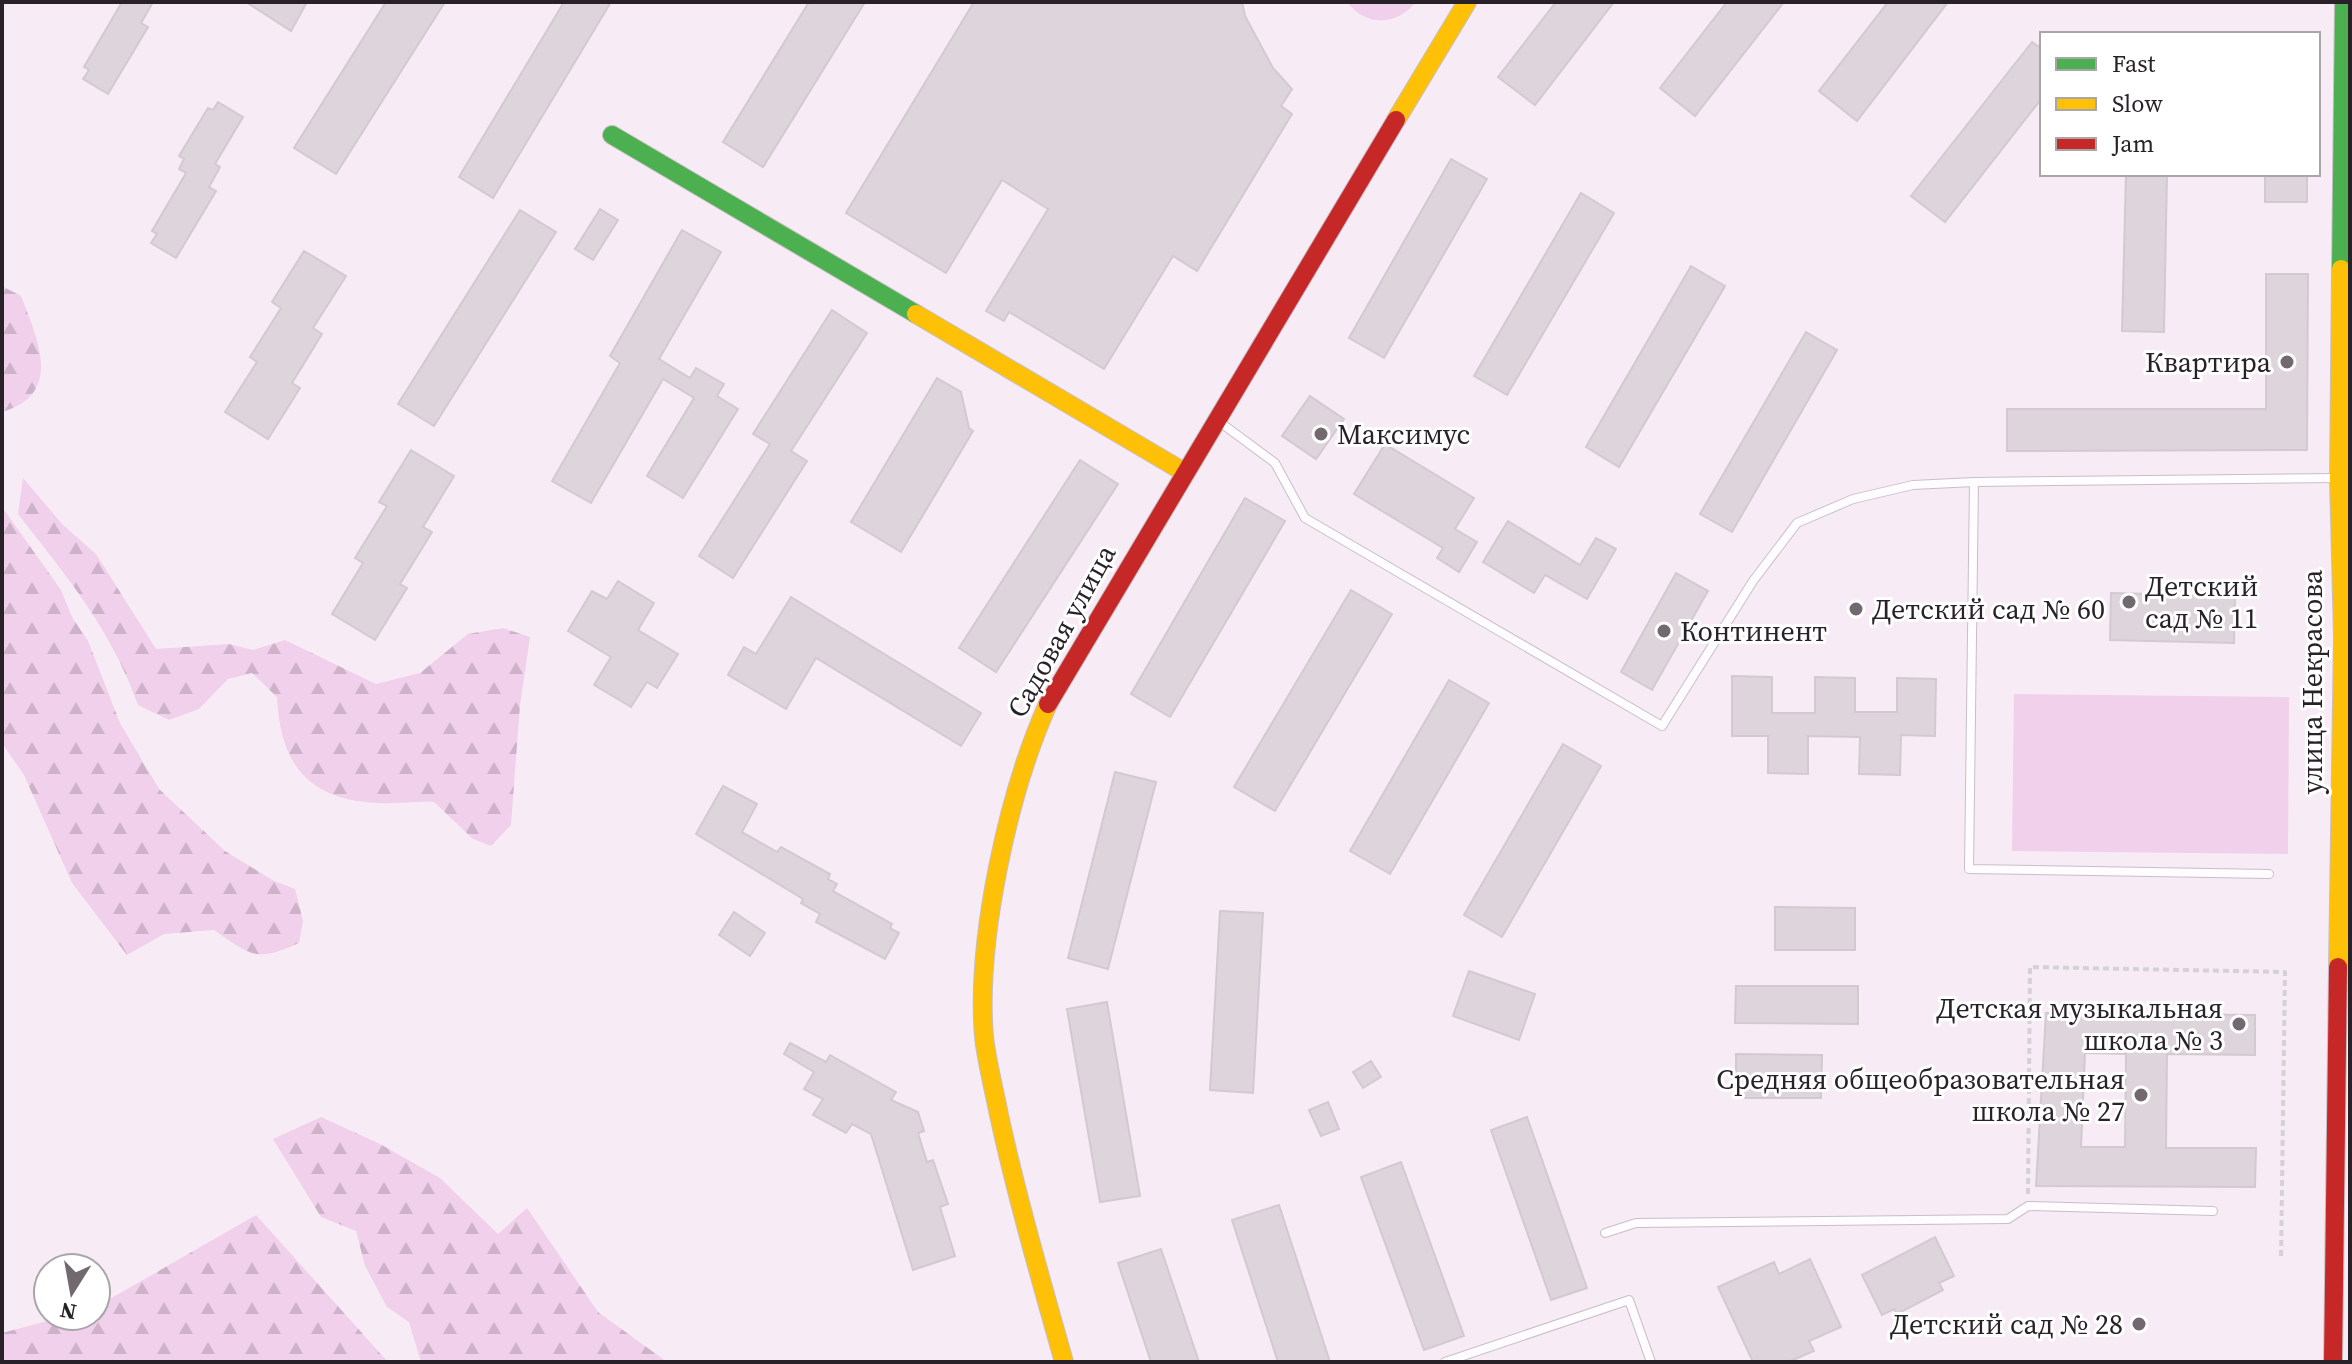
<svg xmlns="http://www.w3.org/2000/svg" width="2352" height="1364" font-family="'Source Serif 4',serif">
  <defs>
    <pattern id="forest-firs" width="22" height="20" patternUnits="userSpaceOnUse" patternTransform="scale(2)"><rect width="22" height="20" fill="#f0d0eb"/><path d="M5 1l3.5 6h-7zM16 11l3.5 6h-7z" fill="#ceb2ca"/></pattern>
  </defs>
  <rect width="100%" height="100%" fill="#f7ecf5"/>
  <!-- green -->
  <g fill="#f0d0eb">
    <path d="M 1347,2 L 1416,2 C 1396,26 1366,27 1347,2 Z"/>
    <path d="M 2014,694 L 2289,697 L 2288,854 L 2012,851 Z"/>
  </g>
  <!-- forest -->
  <g fill="url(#forest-firs)">
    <path d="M 2,286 L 21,296 C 38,340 64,394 2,412 Z"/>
    <path d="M 23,478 L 63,525 L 96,554 L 156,649 L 229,644 L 253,650 L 285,640 L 376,684 L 420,673 L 468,634 L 503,628 L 530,637 L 520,705 L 511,825 L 491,846 L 473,839 L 434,802 C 415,801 397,804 378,803 C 308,800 280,764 277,697 L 252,673 L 228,679 L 199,709 L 169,720 L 138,705 C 111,629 67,577 18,514 Z"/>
    <path d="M 2,507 L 61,590 L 72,617 L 88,641 L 120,723 L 159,789 L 225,851 L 274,881 L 295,889 L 303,921 L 299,943 C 256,963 250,955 214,930 L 164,934 L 127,955 L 72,883 L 24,775 L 2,743 Z"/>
    <path d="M 321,1117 L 380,1144 L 440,1178 L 498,1234 L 527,1208 L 598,1312 L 667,1362 L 421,1362 L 409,1322 L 387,1307 L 365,1266 L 356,1231 L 321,1217 L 273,1139 Z"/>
    <path d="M 256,1215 L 388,1362 L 2,1362 L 2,1333 L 66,1316 L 96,1316 L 96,1307 Z"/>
  </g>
  <!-- building -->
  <g fill="#ded5dc" stroke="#d3cad1" stroke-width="2" fill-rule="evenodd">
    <path d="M 122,2 L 153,2 L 141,23 L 148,27 L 108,94 L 83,79 L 89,70 L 84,67 Z"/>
    <path d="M 246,2 L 307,2 L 291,31 Z"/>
    <path d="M 386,2 L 445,2 L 336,174 L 294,148 Z"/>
    <path d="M 564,2 L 611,2 L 493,198 L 459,177 Z"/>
    <path d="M 809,2 L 865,2 L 763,167 L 723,142 Z"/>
    <path d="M 974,2 L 1242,2 L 1245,16 L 1273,68 L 1292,89 L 1281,106 L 1292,114 L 1197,271 L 1173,256 L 1104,369 L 1009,312 L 1004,321 L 986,311 L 1048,209 L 1002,180 L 946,273 L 846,213 Z"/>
    <path d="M 1556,2 L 1614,2 L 1535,105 L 1498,77 Z"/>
    <path d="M 1727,2 L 1784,2 L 1695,116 L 1660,88 Z"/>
    <path d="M 1888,2 L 1948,2 L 1857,121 L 1819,91 Z"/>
    <path d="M 2032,42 L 2042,49 L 2042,98 L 1945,222 L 1911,196 Z"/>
    <path d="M 218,102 L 243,117 L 215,164 L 220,167 L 209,187 L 216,191 L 176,258 L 151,243 L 157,234 L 152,231 L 186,173 L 179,169 L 184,159 L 179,156 L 208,108 L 213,110 Z"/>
    <path d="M 1451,159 L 1487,179 L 1384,358 L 1349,338 Z"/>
    <path d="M 2126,174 L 2167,174 L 2164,332 L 2122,331 Z"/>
    <rect x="2265" y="174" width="42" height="28"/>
    <path d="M 1581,193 L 1614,213 L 1507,395 L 1474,376 Z"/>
    <path d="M 600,209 L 618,220 L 593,260 L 575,249 Z"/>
    <path d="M 520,210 L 556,232 L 434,426 L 398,404 Z"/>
    <path d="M 682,230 L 721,252 L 659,359 L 690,378 L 696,368 L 724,384 L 717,396 L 738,409 L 683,498 L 647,476 L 694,398 L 663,379 L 591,503 L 552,481 L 620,363 L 610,356 Z"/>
    <path d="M 304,251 L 346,276 L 313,328 L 322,334 L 292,383 L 300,388 L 268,439 L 225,412 L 257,362 L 250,357 L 281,308 L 272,302 Z"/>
    <path d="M 1691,266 L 1725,286 L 1619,467 L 1586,447 Z"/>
    <path d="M 2266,274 L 2308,274 L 2307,450 L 2007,451 L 2007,409 L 2266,409 Z"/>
    <path d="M 832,310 L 867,333 L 791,451 L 807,461 L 733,578 L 699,556 L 770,444 L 753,434 Z"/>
    <path d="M 1806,332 L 1837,350 L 1732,532 L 1700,514 Z"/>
    <path d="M 937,378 L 961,392 L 969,428 L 973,431 L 901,552 L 851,522 Z"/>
    <path d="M 1310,396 L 1344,419 L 1316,459 L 1282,436 Z"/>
    <path d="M 1385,444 L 1474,498 L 1455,529 L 1477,542 L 1459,572 L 1437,558 L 1443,548 L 1354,494 Z"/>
    <path d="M 411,450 L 454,476 L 423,527 L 432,532 L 400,584 L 407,588 L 375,640 L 332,614 L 363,563 L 355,558 L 387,506 L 379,502 Z"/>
    <path d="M 1080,460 L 1118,484 L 996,672 L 959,648 Z"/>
    <path d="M 1245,498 L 1285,521 L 1170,717 L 1131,694 Z"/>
    <path d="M 1508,521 L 1580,565 L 1596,538 L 1616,549 L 1587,599 L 1545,575 L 1534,593 L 1483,562 Z"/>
    <path d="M 1676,573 L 1708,591 L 1652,690 L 1621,672 Z"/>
    <path d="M 618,581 L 654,603 L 638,630 L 678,654 L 657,688 L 647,682 L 631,707 L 594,685 L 611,657 L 568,631 L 592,591 L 607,599 Z"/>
    <path d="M 1351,590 L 1392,614 L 1275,811 L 1234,787 Z"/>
    <path d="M 2111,593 L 2235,596 L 2234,643 L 2110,640 Z"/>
    <path d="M 791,597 L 981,713 L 961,746 L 816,658 L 786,709 L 728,675 L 744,647 L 756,654 Z"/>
    <path d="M 1732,676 L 1772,677 L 1772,713 L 1815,713 L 1815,677 L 1855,678 L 1855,712 L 1897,712 L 1897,678 L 1936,679 L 1935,736 L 1901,735 L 1900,775 L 1859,774 L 1860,737 L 1808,736 L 1808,774 L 1768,773 L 1768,736 L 1732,736 Z"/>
    <path d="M 1449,680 L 1489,703 L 1390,874 L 1350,851 Z"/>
    <path d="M 1563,744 L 1601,766 L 1502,937 L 1464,915 Z"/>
    <path d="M 1115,772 L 1156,782 L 1108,969 L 1068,958 Z"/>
    <path d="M 723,786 L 757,804 L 742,832 L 777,852 L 781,847 L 830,874 L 828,879 L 837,884 L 833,891 L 892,924 L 890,928 L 899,933 L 885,959 L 816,922 L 820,914 L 801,903 L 803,899 L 696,834 Z"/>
    <path d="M 1775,907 L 1855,908 L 1855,950 L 1775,950 Z"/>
    <path d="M 1220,911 L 1263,913 L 1253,1093 L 1210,1090 Z"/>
    <path d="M 734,912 L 765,933 L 750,956 L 719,935 Z"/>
    <path d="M 1469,971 L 1535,994 L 1519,1040 L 1453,1016 Z"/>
    <path d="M 1736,986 L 1858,986 L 1858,1024 L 1735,1023 Z"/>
    <path d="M 1107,1002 L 1140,1196 L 1100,1202 L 1067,1009 Z"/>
    <path d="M 2046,1013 L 2255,1015 L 2255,1055 L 2167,1054 L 2166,1148 L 2256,1148 L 2255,1187 L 2036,1186 ZM 2085,1053 L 2126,1054 L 2125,1147 L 2081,1147 Z"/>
    <path d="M 790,1043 L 826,1062 L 830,1055 L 896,1092 L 891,1100 L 918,1112 L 924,1131 L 918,1133 L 927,1162 L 933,1160 L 948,1204 L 940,1207 L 955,1256 L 913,1270 L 871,1134 L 852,1124 L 846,1133 L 813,1115 L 823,1099 L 804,1089 L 814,1072 L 784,1054 Z"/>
    <path d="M 1736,1054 L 1822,1055 L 1821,1098 L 1736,1098 Z"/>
    <path d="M 1371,1061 L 1381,1077 L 1363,1088 L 1353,1072 Z"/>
    <path d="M 1328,1102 L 1339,1129 L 1321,1136 L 1309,1110 Z"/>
    <path d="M 1527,1117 L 1587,1288 L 1551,1300 L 1491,1130 Z"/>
    <path d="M 1401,1162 L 1464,1336 L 1424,1350 L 1361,1177 Z"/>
    <path d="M 1279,1205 L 1330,1362 L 1278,1362 L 1232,1220 Z"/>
    <path d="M 1935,1237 L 1954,1276 L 1939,1283 L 1943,1290 L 1897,1314 L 1894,1309 L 1882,1315 L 1862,1275 Z"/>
    <path d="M 1161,1249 L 1199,1362 L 1151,1362 L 1118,1263 Z"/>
    <path d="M 1810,1259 L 1841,1327 L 1809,1341 L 1814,1351 L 1788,1362 L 1753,1362 L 1718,1287 L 1774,1262 L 1779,1274 Z"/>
  </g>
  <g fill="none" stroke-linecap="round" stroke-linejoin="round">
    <!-- lane casing -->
    <g stroke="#c7bfc6" stroke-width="10">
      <g id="lane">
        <path d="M 1217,420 L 1275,463 L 1305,518 L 1662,726 L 1753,581 L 1797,523 L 1853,499 L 1913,485 L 1974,482 L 2336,478"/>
        <path d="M 1974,482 L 1969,869 L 2269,874"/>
        <path d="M 1605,1233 L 1636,1223 L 2008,1219 L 2028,1206 L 2213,1211"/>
        <path d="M 1445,1362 L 1629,1300 L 1651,1362"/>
      </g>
    </g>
    <!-- fast casing -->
    <g stroke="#c7bfc6" stroke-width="20">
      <g id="fast">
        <path d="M 612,135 L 916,314"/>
        <path d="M 2341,269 L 2344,2"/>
      </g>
    </g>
    <!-- slow casing -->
    <g stroke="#c7bfc6" stroke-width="20">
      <g id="slow">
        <path d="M 1396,120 L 1467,2"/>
        <path d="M 916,314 L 1184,472"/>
        <path d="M 1048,704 C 1008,793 976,940 984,1037 C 987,1063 994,1089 999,1115 C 1017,1198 1041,1280 1064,1362"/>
        <path d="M 2338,967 L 2343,637 L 2339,478 L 2341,269"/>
      </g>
    </g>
    <!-- jam casing -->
    <g stroke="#c7bfc6" stroke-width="20">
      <g id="jam">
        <path d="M 1048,704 L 1396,120"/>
        <path d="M 2333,1362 L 2338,967"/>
      </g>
    </g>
    <!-- path -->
    <path stroke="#d5d2d5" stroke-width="4" stroke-dasharray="6 4" stroke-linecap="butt" d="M 2028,1194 L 2030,967 L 2285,972 L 2281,1259"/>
    <!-- lane -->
    <use href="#lane" stroke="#fefcfe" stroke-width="8"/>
    <!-- fast -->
    <use href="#fast" stroke="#4caf50" stroke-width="18"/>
    <!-- slow -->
    <use href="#slow" stroke="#ffc107" stroke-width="18"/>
    <!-- jam -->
    <use href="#jam" stroke="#c62828" stroke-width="18"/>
  </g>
  <!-- markers -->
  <g fill="#716870" stroke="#fff" stroke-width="3">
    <circle cx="2287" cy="362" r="8"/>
    <circle cx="1321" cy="434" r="8"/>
    <circle cx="2129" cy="602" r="8"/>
    <circle cx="1856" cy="609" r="8"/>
    <circle cx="1664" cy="631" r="8"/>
    <circle cx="2239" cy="1024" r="8"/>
    <circle cx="2141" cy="1095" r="8"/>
    <circle cx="2139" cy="1324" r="8"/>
  </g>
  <g text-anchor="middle" stroke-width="6" stroke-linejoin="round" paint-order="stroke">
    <!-- poi labels -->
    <g font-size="28" fill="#292128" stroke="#fff" text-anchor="end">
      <text x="2271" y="372">Квартира</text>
      <text x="1337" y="444" text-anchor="start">Максимус</text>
      <text x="2145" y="596" text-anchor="start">Детский<tspan x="2145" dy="32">сад № 11</tspan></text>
      <text x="1872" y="619" text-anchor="start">Детский сад № 60</text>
      <text x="1680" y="641" text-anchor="start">Континент</text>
      <text x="2223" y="1018">Детская музыкальная<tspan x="2223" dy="32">школа № 3</tspan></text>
      <text x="2125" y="1089">Средняя общеобразовательная<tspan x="2125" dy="32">школа № 27</tspan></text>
      <text x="2123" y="1334">Детский сад № 28</text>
    </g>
    <!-- street labels -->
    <g font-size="28" fill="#292128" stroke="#fff">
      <text transform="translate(1061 631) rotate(-61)" y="10">Садовая улица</text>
      <text transform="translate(2312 682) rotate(-90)" y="10">улица Некрасова</text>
    </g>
  </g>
  <!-- border -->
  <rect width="2352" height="1364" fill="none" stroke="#292128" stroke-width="8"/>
  <!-- legend -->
  <rect x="2040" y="32" width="280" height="144" fill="#ffffff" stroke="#a9a6a9" stroke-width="2"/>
  <rect x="2056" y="58" width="40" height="12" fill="#4caf50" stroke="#a9a6a9" stroke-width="2"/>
  <text x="2112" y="72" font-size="24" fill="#292128">Fast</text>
  <rect x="2056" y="98" width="40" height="12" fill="#ffc107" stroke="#a9a6a9" stroke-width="2"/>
  <text x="2112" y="112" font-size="24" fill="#292128">Slow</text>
  <rect x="2056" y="138" width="40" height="12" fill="#c62828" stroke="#a9a6a9" stroke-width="2"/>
  <text x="2112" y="152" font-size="24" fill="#292128">Jam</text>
  <!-- north arrow -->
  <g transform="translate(72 1292) rotate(191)"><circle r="38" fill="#ffffff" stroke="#a9a6a9" stroke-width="2"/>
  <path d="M0-6L14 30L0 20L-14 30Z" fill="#716870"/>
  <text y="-12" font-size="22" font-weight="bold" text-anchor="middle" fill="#292128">N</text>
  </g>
</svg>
